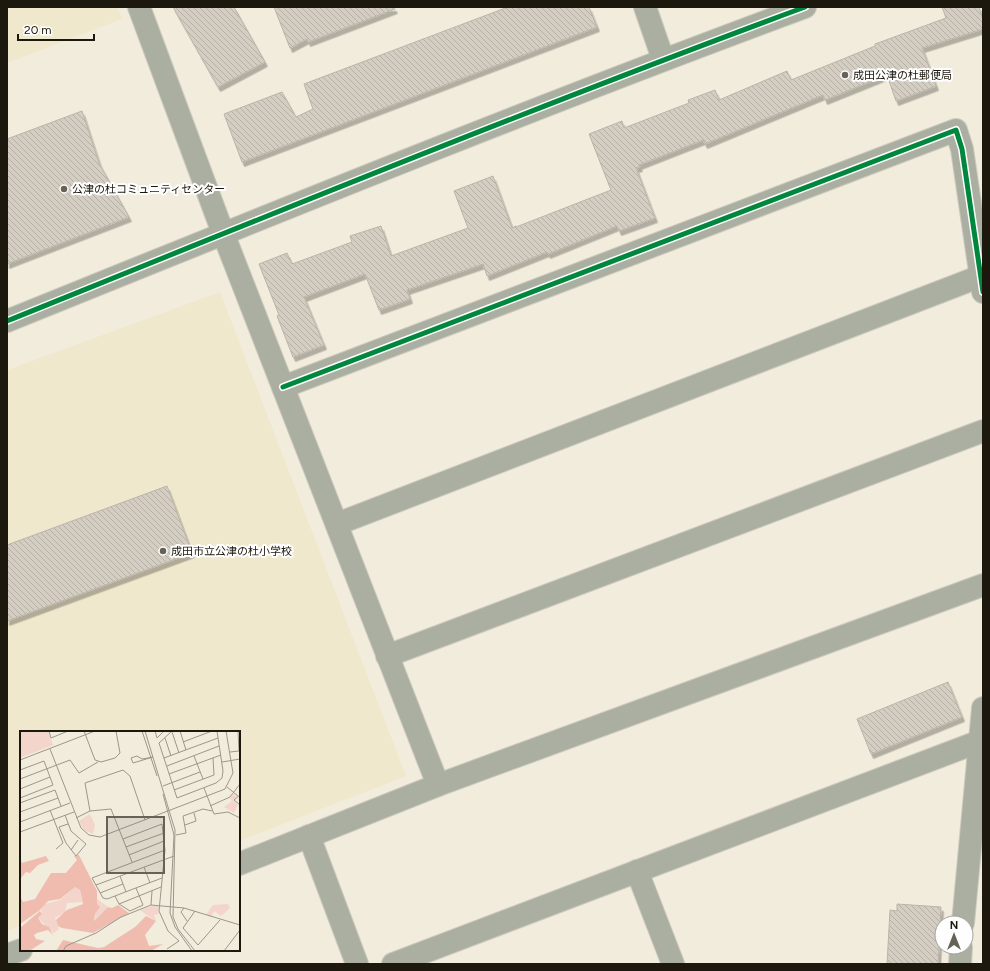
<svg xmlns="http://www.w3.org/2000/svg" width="990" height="971" font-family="Figtree,'Noto Sans JP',sans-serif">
  <defs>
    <pattern id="building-back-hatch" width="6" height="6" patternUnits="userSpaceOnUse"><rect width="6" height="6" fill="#d4cdc2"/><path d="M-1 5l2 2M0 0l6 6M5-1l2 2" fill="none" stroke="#b5afa6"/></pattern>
    <filter id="shadow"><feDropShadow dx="2.5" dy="4.5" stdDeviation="0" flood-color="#0004"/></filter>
  </defs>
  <rect width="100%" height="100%" fill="#f1ecdc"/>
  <!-- built -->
  <g fill="#f0e8cd">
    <path d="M 7,7 L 118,7 L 122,19 L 7,63 Z"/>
    <path d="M 220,292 L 406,776 L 239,841 L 239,732 L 21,732 L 21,926 L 7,931 L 7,370 Z"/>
  </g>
  <!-- building -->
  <g fill="url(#building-back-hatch)" stroke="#bbb4a9" filter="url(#shadow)">
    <path d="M 173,7 L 234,7 L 265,62 L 218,87 Z"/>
    <path d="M 274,7 L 394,7 L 395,9 L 308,42 L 307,39 L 290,48 Z"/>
    <path d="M 508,7 L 589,7 L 597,27 L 242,162 L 224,114 L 282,92 L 296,117 L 313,109 L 304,84 Z"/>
    <path d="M 942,7 L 979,7 L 983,20 L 983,29 L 922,48 L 936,86 L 896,101 L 887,75 L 825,100 L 823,95 L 705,144 L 703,140 L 639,165 L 640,167 L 636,168 L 655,218 L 619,231 L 617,226 L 548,254 L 547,252 L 487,276 L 483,264 L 407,290 L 410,299 L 379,310 L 365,274 L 304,297 L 324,345 L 293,357 L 277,316 L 279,315 L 259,264 L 287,253 L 292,264 L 352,242 L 350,236 L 381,226 L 391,256 L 468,228 L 454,191 L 493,176 L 512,228 L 516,226 L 516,227 L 611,190 L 589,134 L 622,121 L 624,128 L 689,103 L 688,100 L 715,90 L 719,100 L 787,71 L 791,80 L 875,46 L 875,44 L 946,18 Z"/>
    <path d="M 82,111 L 99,163 L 129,217 L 7,264 L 7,139 Z"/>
    <path d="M 167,486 L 192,553 L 7,621 L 7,545 Z"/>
    <path d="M 948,682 L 962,717 L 871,754 L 857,719 Z"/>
    <path d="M 897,904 L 941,907 L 938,964 L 887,964 L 890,910 L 897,911 Z"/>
  </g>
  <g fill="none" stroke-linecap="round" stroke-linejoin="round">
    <!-- minor casing -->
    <g stroke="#cdc9bd" stroke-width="24">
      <g id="minor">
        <path d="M 139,7 L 223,233 L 438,785"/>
        <path d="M 283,387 L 956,130 L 962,149 L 983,292"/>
        <path d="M 337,524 L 981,276"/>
        <path d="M 387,656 L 983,431"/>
        <path d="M 309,836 L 357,964"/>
        <path d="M 239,864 L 438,785 L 983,585"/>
        <path d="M 637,871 L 673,964"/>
        <path d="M 963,923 L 983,708"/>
        <path d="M 7,955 L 21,950"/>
        <path d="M 393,964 L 983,740"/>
        <path d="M 960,964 L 961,947"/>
      </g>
    </g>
    <!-- tertiary casing -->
    <g stroke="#cdc9bd" stroke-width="24">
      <g id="tertiary">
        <path d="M 645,7 L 663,59"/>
        <path d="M 7,321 C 272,214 537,106 805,7"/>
      </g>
    </g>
    <!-- minor -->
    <use href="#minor" stroke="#abafa2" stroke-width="22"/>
    <!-- tertiary -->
    <use href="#tertiary" stroke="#abafa2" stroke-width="22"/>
    <!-- cycleway casing -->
    <g stroke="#fefefe" stroke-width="8">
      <g id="cycleway">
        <path d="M 7,321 C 272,214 537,106 805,7"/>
        <path d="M 283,387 L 956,130 L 962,149 L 983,292"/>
      </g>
    </g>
    <!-- cycleway -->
    <use href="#cycleway" stroke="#00873e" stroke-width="5"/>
  </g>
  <!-- markers -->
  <g fill="#676256" stroke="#fefefe" stroke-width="1.5">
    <circle cx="845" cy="75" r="4"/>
    <circle cx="64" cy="189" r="4"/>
    <circle cx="163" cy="551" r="4"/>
  </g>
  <g text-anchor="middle" stroke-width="4" stroke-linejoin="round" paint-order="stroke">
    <!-- poi labels -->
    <g font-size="11" fill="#1c180e" stroke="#fefefe" text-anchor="start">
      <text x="853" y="79">成田公津の杜郵便局</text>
      <text x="72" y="193">公津の杜コミュニティセンター</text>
      <text x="171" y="555">成田市立公津の杜小学校</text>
    </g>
  </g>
  <!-- overview -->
  <g transform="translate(20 731)">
    <rect width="220" height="220" fill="#f1ecdc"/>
    <path d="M 214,63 L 217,66 L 213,69 L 218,74 L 214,82 L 204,76 L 212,70 L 210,67 ZM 55,156 L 60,159 L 62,171 L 47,172 L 45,181 L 35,187 L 39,198 L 34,202 L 18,187 L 22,183 L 21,179 L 25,173 L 40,169 ZM 77,168 L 88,176 L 74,190 L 75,187 ZM 208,173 L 210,177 L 201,185 L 194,180 L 191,186 L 186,184 L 193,174 Z" fill="#f3d5cc"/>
    <path d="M 59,124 L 77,160 L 77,173 L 80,176 L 75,183 L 74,190 L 88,176 L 92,177 L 98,174 L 109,182 L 73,202 L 42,197 L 38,195 L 36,189 L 47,179 L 63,173 L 60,159 L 55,156 L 40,168 L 28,170 L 20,179 L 0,193 L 0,165 L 3,171 L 15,168 L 31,142 L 46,142 L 57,129 L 54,125 ZM 26,125 L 29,130 L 18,134 L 10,142 L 6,141 L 0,148 L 0,127 L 2,132 ZM 20,180 L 22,183 L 18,187 L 22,193 L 29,196 L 33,204 L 28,199 L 17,202 L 14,204 L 16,208 L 25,210 L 9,220 L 0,220 L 0,197 ZM 126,185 L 136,190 L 125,204 L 129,215 L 143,213 L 131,220 L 36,220 L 43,209 L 78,217 L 84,216 L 115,196 Z" fill="#f0bcb0"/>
    <path d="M 0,0 L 28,0 L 33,14 L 0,27 ZM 70,83 L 75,94 L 73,103 L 64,99 L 59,90 ZM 132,175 L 138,175 L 139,183 L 134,184 L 136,190 L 120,179 Z" fill="#f3d5cc"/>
    <path fill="none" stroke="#9c978a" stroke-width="1" d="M 29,0 L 31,7 L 48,0M 64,0 L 75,29 L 81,31 L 95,27 L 100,22 L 96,0M 122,0 L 137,45M 125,0 L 155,99 L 153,186 L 158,198 L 175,220M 135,0 L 137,7 L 144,0M 152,0 L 139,12 L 157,67 L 196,52 L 202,47 L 203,40 L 197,0M 160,0 L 166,19M 152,1 L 159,22M 145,7 L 151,25M 163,11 L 192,0M 30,18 L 61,97 L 69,104 L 80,106 L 205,58 L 213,42 L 206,0M 210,21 L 219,20 L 218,0M 117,25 L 122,28 L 133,26 L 113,32 L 111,27 ZM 174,25 L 183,48M 144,27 L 198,7M 0,29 L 75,0M 202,31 L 220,28M 147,35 L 199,15M 0,39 L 24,30 L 33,54 L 0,67M 149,43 L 201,24M 0,48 L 50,29 L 59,42 L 78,31M 143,55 L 180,41M 207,56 L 218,65M 184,57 L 194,83 L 208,81 L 220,87M 0,58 L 30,46M 154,59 L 194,44 L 193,27M 143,63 L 154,104 L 150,182 L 155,196 L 172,220M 220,64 L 214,69 L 220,74M 0,72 L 35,59 L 38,67M 190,75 L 210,66 L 220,53M 30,79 L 43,112 L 36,118M 70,80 L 65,52 L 103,39 L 110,45 L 125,89M 0,81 L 38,67 L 41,75M 45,84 L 51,100 L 66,113 L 56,125 L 46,112 L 39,96 L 48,93M 56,87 L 70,80 L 91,78 L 112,131M 0,91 L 50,72M 165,94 L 176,90 L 174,82M 0,101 L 54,81M 156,104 L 166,102 L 163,85 L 183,78 L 192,80M 103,108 L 142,93 L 145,119 L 139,180 L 148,200 L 159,210 L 147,218M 106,116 L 144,102M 51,119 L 58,109M 109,124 L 144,110M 124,136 L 130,152M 100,145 L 106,161M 142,147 L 87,168 L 83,167 L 72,147 L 145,119M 76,154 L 154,125M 80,162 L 103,153M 95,165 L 99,173 L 141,156M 99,173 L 110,180 L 123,174 L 116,157M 131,174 L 132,160M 164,177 L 161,181 L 167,190M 175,180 L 163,197 L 178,214 L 200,189M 43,220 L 46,215 L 76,202 L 101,186 L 131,174 L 164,177 L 220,194M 204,220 L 220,199"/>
    <path fill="#676256" fill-opacity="0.15" stroke="#676256" stroke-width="2" d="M 87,86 L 144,86 L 144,142 L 87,142 Z"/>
    <rect width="220" height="220" fill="none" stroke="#1c180e" stroke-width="2"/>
  </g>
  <!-- border -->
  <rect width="990" height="971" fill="none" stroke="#1c180e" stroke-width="16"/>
  <!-- north arrow -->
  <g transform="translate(954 935)"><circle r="19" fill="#fefefe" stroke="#a4a29e"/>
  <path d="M0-3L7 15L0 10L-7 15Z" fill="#676256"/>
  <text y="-6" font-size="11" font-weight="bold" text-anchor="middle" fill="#1c180e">N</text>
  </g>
  <!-- scale -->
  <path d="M18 34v6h76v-6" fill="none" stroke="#1c180e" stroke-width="2"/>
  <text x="24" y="34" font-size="12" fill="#1c180e" stroke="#fefefe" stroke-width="3" paint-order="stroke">20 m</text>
</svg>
